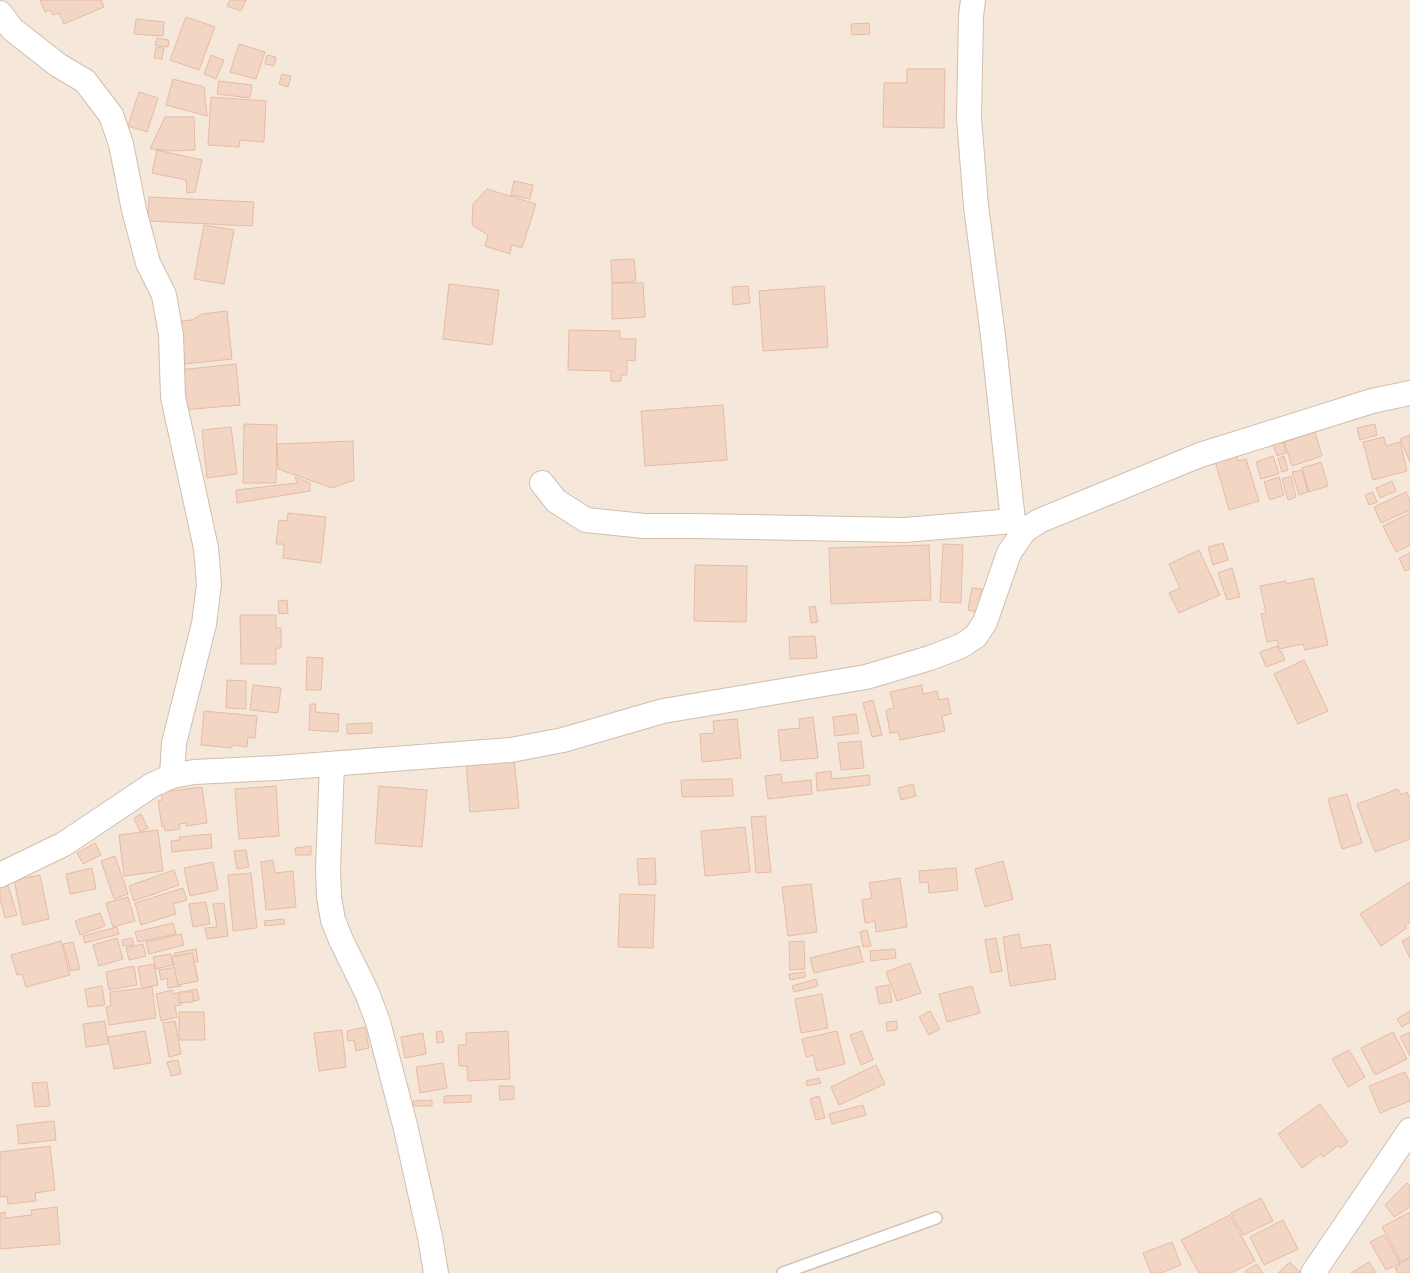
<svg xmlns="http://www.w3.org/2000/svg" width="1410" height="1273" font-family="'Fira Sans',sans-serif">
  <rect width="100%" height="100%" fill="#fdf6ec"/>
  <!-- residential -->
  <rect fill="#f5e8da" x="0" y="0" width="1410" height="1273"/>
  <!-- building -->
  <g fill="#f3d5c3" stroke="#e6bba3">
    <path d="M 40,0 L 101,0 L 104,7 L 64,24 L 59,13 L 53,15 L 50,10 L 45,12 Z"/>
    <path d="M 230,0 L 246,0 L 241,11 L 227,6 Z"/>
    <path d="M 186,17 L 215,27 L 199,70 L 170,60 Z"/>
    <path d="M 136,19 L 164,22 L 163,36 L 134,34 Z"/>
    <path d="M 869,23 L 870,34 L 852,35 L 851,24 Z"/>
    <path d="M 157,38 L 169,40 L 168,47 L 155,45 Z"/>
    <path d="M 239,44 L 265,52 L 256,79 L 230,72 Z"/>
    <path d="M 156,47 L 164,48 L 162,59 L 154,58 Z"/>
    <path d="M 211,55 L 224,60 L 216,79 L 204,74 Z"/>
    <path d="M 267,55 L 276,57 L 274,66 L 265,64 Z"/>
    <path d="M 907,69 L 945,69 L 944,128 L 883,127 L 884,83 L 907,83 Z"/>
    <path d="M 282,74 L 291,76 L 288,87 L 279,84 Z"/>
    <path d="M 173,79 L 204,87 L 207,116 L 166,105 Z"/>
    <path d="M 219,81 L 252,85 L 250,98 L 217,94 Z"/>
    <path d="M 139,92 L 158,98 L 147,132 L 128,126 Z"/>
    <path d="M 211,97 L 266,101 L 264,142 L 240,140 L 239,147 L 208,145 Z"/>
    <path d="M 165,117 L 194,117 L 195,150 L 174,151 L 150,149 Z"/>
    <path d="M 157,150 L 202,160 L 195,192 L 187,193 L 186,180 L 152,173 Z"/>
    <path d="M 514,181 L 533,185 L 530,199 L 511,195 Z"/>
    <path d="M 487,189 L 536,204 L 522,248 L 512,245 L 510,254 L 485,246 L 488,235 L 472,225 L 473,204 Z"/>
    <path d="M 149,197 L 254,202 L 252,226 L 148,221 Z"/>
    <path d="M 204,225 L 234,230 L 224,284 L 194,279 Z"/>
    <path d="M 634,259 L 636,281 L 612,283 L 611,260 Z"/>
    <path d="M 612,283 L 643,283 L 645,317 L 612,319 Z"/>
    <path d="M 449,284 L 499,290 L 492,345 L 443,339 Z"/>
    <path d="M 748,286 L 750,303 L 733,305 L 732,287 Z"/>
    <path d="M 824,286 L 828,347 L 763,351 L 759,291 Z"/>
    <path d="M 227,311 L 232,359 L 185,364 L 180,321 L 192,320 L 202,314 Z"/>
    <path d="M 569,330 L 620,331 L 620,339 L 636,339 L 635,361 L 627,360 L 627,375 L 621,375 L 621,381 L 611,381 L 611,371 L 568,370 Z"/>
    <path d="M 236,364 L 240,405 L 183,410 L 179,370 Z"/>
    <path d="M 723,405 L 727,460 L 645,466 L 641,411 Z"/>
    <path d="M 244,424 L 277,425 L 276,483 L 243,483 Z"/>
    <path d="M 1375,424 L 1377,435 L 1360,440 L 1357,428 Z"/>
    <path d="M 231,427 L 237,474 L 207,478 L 202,430 Z"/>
    <path d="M 1315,432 L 1322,456 L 1292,466 L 1284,442 Z"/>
    <path d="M 1410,435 L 1410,462 L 1400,439 Z"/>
    <path d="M 1384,437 L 1386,446 L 1400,442 L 1407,471 L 1373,480 L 1363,442 Z"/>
    <path d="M 353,441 L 354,480 L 332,488 L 278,469 L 277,444 Z"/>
    <path d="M 1283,442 L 1286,453 L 1277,456 L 1273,445 Z"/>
    <path d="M 1236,455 L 1238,461 L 1246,459 L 1259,501 L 1229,510 L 1215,461 Z"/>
    <path d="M 1273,456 L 1279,474 L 1261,479 L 1256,462 Z"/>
    <path d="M 1284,456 L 1288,470 L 1282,472 L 1278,459 Z"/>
    <path d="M 1321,462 L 1328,486 L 1309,492 L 1302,468 Z"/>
    <path d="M 1302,470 L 1308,492 L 1299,495 L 1292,472 Z"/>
    <path d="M 1291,476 L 1296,497 L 1288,500 L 1282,479 Z"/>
    <path d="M 295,477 L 310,483 L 310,491 L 237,503 L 236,490 L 297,483 Z"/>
    <path d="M 1279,477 L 1284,495 L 1270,500 L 1264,482 Z"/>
    <path d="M 1392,481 L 1396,491 L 1380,498 L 1376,488 Z"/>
    <path d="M 1373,492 L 1377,502 L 1369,505 L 1365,495 Z"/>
    <path d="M 1406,492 L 1410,501 L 1410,510 L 1381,523 L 1374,507 Z"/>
    <path d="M 288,513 L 326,517 L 321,563 L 283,558 L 284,544 L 276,544 L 279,520 L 287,521 Z"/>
    <path d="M 1410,513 L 1410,545 L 1396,552 L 1383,526 Z"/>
    <path d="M 1223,543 L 1228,560 L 1213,565 L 1208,547 Z"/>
    <path d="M 943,544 L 963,545 L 961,603 L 940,602 Z"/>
    <path d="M 929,545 L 931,600 L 831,604 L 829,548 Z"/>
    <path d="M 1199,550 L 1220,595 L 1179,613 L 1169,593 L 1180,588 L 1169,564 Z"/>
    <path d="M 1410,553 L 1410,569 L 1405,571 L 1399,558 Z"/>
    <path d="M 695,565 L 747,566 L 746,622 L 694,621 Z"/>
    <path d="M 1232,568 L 1240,597 L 1227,600 L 1218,573 Z"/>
    <path d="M 1313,578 L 1328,645 L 1305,650 L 1303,644 L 1279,649 L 1277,640 L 1267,642 L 1261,614 L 1266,613 L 1260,586 L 1286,581 L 1286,584 Z"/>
    <path d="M 972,588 L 982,589 L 977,612 L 968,610 Z"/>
    <path d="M 287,600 L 288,613 L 279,614 L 278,601 Z"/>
    <path d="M 815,606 L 818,622 L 811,623 L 809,607 Z"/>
    <path d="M 240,615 L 276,615 L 276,628 L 281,628 L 281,648 L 276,648 L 276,664 L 241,664 Z"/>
    <path d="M 815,636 L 817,658 L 790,659 L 789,637 Z"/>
    <path d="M 1277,646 L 1280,652 L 1281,651 L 1285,660 L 1266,667 L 1260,652 Z"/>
    <path d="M 307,657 L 323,658 L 321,690 L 306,690 Z"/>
    <path d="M 1304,660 L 1328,711 L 1298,724 L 1274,674 Z"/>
    <path d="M 227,680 L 246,681 L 246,709 L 226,708 Z"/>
    <path d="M 253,685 L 281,688 L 278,713 L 250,710 Z"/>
    <path d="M 922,685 L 923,694 L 937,691 L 939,700 L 948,698 L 951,714 L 942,716 L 945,731 L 900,740 L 898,732 L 890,733 L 886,710 L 894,708 L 890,692 Z"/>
    <path d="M 873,700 L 882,735 L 872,737 L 863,703 Z"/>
    <path d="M 310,704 L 316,704 L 315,712 L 339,714 L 338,732 L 309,730 Z"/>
    <path d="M 204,711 L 257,716 L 255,738 L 248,737 L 247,747 L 232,745 L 232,748 L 201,745 Z"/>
    <path d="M 856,714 L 859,733 L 835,736 L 833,717 Z"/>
    <path d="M 813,717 L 818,758 L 781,761 L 778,730 L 800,728 L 799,719 Z"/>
    <path d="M 737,719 L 741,758 L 702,762 L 700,734 L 714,733 L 713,721 Z"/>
    <path d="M 372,723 L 372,733 L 347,734 L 347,724 Z"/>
    <path d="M 861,741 L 864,768 L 841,770 L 838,743 Z"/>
    <path d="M 514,759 L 519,808 L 470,812 L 466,763 Z"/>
    <path d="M 831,771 L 832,779 L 869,775 L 870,785 L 817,791 L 816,773 Z"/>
    <path d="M 781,774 L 782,783 L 811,780 L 812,794 L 768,799 L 765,776 Z"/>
    <path d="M 732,779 L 733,796 L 682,797 L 681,780 Z"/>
    <path d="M 913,784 L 916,796 L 901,800 L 898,788 Z"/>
    <path d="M 276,786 L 279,836 L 239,839 L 235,789 Z"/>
    <path d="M 379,786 L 427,790 L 422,847 L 375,843 Z"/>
    <path d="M 202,787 L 207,823 L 186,826 L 186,823 L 179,824 L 180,829 L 165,831 L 164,826 L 162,827 L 158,801 L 162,800 L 161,792 Z"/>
    <path d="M 1398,789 L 1401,795 L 1407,792 L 1410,799 L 1410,839 L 1375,852 L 1357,804 Z"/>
    <path d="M 1347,794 L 1362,843 L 1342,849 L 1328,799 Z"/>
    <path d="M 141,814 L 148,828 L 140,832 L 134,818 Z"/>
    <path d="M 765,816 L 771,872 L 756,873 L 751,817 Z"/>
    <path d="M 745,827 L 750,872 L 705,876 L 701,831 Z"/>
    <path d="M 158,830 L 163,871 L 124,876 L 119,835 Z"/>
    <path d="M 211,834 L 212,848 L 172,852 L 171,841 L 180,840 L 179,837 Z"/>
    <path d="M 95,843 L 101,855 L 83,864 L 77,853 Z"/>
    <path d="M 311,846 L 311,855 L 296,855 L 295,848 Z"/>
    <path d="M 246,850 L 249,867 L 237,869 L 234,851 Z"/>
    <path d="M 115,856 L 128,894 L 114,899 L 101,861 Z"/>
    <path d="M 655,858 L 656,884 L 639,885 L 637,859 Z"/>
    <path d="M 273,860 L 275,873 L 293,871 L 296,907 L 266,910 L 261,862 Z"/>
    <path d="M 1003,861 L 1013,899 L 985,907 L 975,869 Z"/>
    <path d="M 213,862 L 218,890 L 190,896 L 184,868 Z"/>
    <path d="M 92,868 L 96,889 L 70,894 L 66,874 Z"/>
    <path d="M 956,868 L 958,890 L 929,893 L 928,882 L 920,883 L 919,871 Z"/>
    <path d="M 174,870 L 179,885 L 134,901 L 129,886 Z"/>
    <path d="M 251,873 L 257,928 L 233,931 L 228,875 Z"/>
    <path d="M 40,875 L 49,919 L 23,925 L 14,880 Z"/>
    <path d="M 900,878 L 907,927 L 876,932 L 875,921 L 865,923 L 862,900 L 872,898 L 869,883 Z"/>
    <path d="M 1410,882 L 1410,922 L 1405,926 L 1407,928 L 1381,946 L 1360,914 Z"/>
    <path d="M 811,884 L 817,932 L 788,936 L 782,887 Z"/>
    <path d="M 8,885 L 17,915 L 5,918 L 0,898 L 0,887 Z"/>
    <path d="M 183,888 L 187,900 L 173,904 L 176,914 L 141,925 L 135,903 Z"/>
    <path d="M 620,894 L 655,895 L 653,948 L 618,947 Z"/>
    <path d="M 128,897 L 135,921 L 113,927 L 106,903 Z"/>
    <path d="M 206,902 L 210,924 L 193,927 L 189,904 Z"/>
    <path d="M 224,903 L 228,936 L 207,939 L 205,928 L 217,927 L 213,904 Z"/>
    <path d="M 100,913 L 105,926 L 80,935 L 75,921 Z"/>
    <path d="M 284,919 L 285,924 L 265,926 L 264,921 Z"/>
    <path d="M 173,923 L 176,934 L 138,942 L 135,932 Z"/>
    <path d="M 117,927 L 119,934 L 85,943 L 83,936 Z"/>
    <path d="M 867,930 L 871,946 L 863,947 L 860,932 Z"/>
    <path d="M 181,934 L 184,945 L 149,954 L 146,942 Z"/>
    <path d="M 1019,934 L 1021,948 L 1050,944 L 1056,979 L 1010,986 L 1003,937 Z"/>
    <path d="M 1410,937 L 1410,958 L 1402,941 Z"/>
    <path d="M 117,938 L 123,959 L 99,966 L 93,945 Z"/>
    <path d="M 132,938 L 134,945 L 123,946 L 122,940 Z"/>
    <path d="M 996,938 L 1002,971 L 991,973 L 985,940 Z"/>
    <path d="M 61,941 L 70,975 L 26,987 L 22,974 L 17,975 L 11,955 Z"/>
    <path d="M 804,941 L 805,969 L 790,970 L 789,942 Z"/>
    <path d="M 73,942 L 80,969 L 71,971 L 63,944 Z"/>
    <path d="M 143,944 L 146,956 L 129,960 L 126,948 Z"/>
    <path d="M 859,946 L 863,962 L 814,973 L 810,958 Z"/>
    <path d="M 196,949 L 198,962 L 194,962 L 198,980 L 180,984 L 181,986 L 168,988 L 167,978 L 161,980 L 159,970 L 177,967 L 174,953 Z"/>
    <path d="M 895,949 L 896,958 L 871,961 L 870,951 Z"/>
    <path d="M 192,953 L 198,981 L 178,985 L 172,957 Z"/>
    <path d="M 171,954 L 173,965 L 156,969 L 153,957 Z"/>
    <path d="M 910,963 L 921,993 L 897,1001 L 886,972 Z"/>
    <path d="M 154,964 L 158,985 L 142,988 L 138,967 Z"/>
    <path d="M 134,966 L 137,985 L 109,990 L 106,972 Z"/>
    <path d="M 805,972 L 805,977 L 790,980 L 789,974 Z"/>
    <path d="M 816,979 L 818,986 L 794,992 L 792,986 Z"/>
    <path d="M 889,985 L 892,1002 L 879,1004 L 876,987 Z"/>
    <path d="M 102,986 L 105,1005 L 88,1007 L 85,989 Z"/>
    <path d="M 972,986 L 980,1013 L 947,1022 L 939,994 Z"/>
    <path d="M 152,987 L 156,1018 L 109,1025 L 106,1007 L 111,1006 L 110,992 Z"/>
    <path d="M 197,989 L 199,1000 L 181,1003 L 181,1005 L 175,1006 L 177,1017 L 161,1021 L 156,994 L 173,990 L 173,994 Z"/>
    <path d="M 179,992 L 193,992 L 193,1002 L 179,1003 Z"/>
    <path d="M 822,994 L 828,1028 L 801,1033 L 795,999 Z"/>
    <path d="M 930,1011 L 940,1029 L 929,1035 L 919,1017 Z"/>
    <path d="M 1410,1011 L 1410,1022 L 1402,1027 L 1397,1019 Z"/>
    <path d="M 179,1012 L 204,1012 L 205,1040 L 179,1040 Z"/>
    <path d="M 105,1021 L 108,1044 L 86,1047 L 83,1024 Z"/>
    <path d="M 175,1021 L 181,1054 L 169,1057 L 163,1023 Z"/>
    <path d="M 897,1021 L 897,1030 L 887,1031 L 886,1022 Z"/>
    <path d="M 365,1027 L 369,1048 L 356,1051 L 354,1040 L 348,1041 L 347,1031 Z"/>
    <path d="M 342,1030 L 346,1067 L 319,1071 L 314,1033 Z"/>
    <path d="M 145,1031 L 151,1063 L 114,1069 L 108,1037 Z"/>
    <path d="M 442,1031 L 444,1042 L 437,1043 L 436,1032 Z"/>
    <path d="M 508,1031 L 510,1079 L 468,1081 L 467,1066 L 459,1066 L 458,1045 L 466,1045 L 466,1033 Z"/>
    <path d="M 837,1031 L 845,1064 L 817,1071 L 813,1055 L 806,1057 L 802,1039 Z"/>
    <path d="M 862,1031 L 873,1060 L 861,1065 L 850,1035 Z"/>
    <path d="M 1393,1032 L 1407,1059 L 1375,1075 L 1361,1048 Z"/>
    <path d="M 1410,1032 L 1410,1056 L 1400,1037 Z"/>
    <path d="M 423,1033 L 426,1054 L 405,1058 L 401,1037 Z"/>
    <path d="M 1349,1050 L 1365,1077 L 1348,1087 L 1332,1059 Z"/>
    <path d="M 178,1060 L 181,1074 L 171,1076 L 167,1062 Z"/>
    <path d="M 443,1063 L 447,1088 L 420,1093 L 416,1067 Z"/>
    <path d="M 876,1065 L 885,1084 L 839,1105 L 831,1087 Z"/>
    <path d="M 1405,1072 L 1410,1083 L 1410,1101 L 1380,1113 L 1369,1086 Z"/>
    <path d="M 819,1078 L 821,1083 L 807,1086 L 806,1081 Z"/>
    <path d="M 47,1082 L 50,1106 L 35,1107 L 32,1083 Z"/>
    <path d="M 499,1086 L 514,1086 L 514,1099 L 500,1100 Z"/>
    <path d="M 471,1095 L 471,1102 L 444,1103 L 444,1096 Z"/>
    <path d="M 819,1096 L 825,1118 L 816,1120 L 810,1099 Z"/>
    <path d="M 432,1100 L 432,1106 L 414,1106 L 413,1101 Z"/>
    <path d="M 1320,1104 L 1348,1142 L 1340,1148 L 1339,1145 L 1323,1157 L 1321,1154 L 1302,1168 L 1278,1134 Z"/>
    <path d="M 863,1105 L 866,1115 L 832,1124 L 829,1114 Z"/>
    <path d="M 54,1121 L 56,1140 L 19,1144 L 17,1125 Z"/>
    <path d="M 50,1146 L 55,1190 L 35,1193 L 36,1201 L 8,1204 L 7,1196 L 0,1197 L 0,1152 Z"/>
    <path d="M 1407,1183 L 1410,1186 L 1410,1207 L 1394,1217 L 1385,1205 Z"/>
    <path d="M 1261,1198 L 1273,1221 L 1243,1235 L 1231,1213 Z"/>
    <path d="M 57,1207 L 60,1244 L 0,1249 L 0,1213 L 5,1212 L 5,1218 L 32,1215 L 31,1210 Z"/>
    <path d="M 1410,1212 L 1410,1257 L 1401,1262 L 1382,1227 Z"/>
    <path d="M 1230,1215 L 1255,1261 L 1231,1273 L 1199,1273 L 1181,1240 Z"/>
    <path d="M 1283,1220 L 1298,1249 L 1264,1265 L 1250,1237 Z"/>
    <path d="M 1384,1235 L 1400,1263 L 1386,1270 L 1370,1242 Z"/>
    <path d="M 1172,1242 L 1181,1265 L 1161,1273 L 1151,1273 L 1143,1253 Z"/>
    <path d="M 1410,1257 L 1410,1273 L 1398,1273 L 1395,1268 Z"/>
    <path d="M 1290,1262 L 1300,1272 L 1299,1273 L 1278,1273 Z"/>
    <path d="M 1369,1262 L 1376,1273 L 1351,1273 Z"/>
    <path d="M 1257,1264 L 1263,1273 L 1246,1273 L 1245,1271 Z"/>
  </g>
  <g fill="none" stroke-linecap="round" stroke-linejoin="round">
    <!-- service casing -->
    <g stroke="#d1beb0" stroke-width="14">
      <path id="service" d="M 783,1273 L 936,1218"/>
    </g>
    <!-- minor casing -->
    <g stroke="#d1beb0" stroke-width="26">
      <g id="minor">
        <path d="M 973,0 L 971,16 L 969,118 L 976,206 L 993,336 L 1013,521 L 1024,531"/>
        <path d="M 0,13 L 12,29 L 58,65 L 85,81 L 111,115 L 121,144 L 134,210 L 148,263 L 164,295 L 171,335 L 173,397 L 206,548 L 209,584 L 204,624 L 174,743 L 172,776"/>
        <path d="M 542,483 L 556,501 L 586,520 L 644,526 L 693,526 L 904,530 L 1013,521"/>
        <path d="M 332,764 L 328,869 L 329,897 L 333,920 L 341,940 L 367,993 L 378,1022 L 405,1125 L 430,1237 L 436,1273"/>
        <path d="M 0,875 L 64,844 L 152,785 L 172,776 L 194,772 L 277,768 L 511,750 L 563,740 L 663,711 L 866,677 L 930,658 L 961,646 L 976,636 L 985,622 L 1009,553 L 1024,531 L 1039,521 L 1200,455 L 1372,401 L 1410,393"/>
        <path d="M 1313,1273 L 1410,1130"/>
      </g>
    </g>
    <!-- service -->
    <use href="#service" stroke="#fff" stroke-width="11"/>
    <!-- minor -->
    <use href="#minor" stroke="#fff" stroke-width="24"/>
  </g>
</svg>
